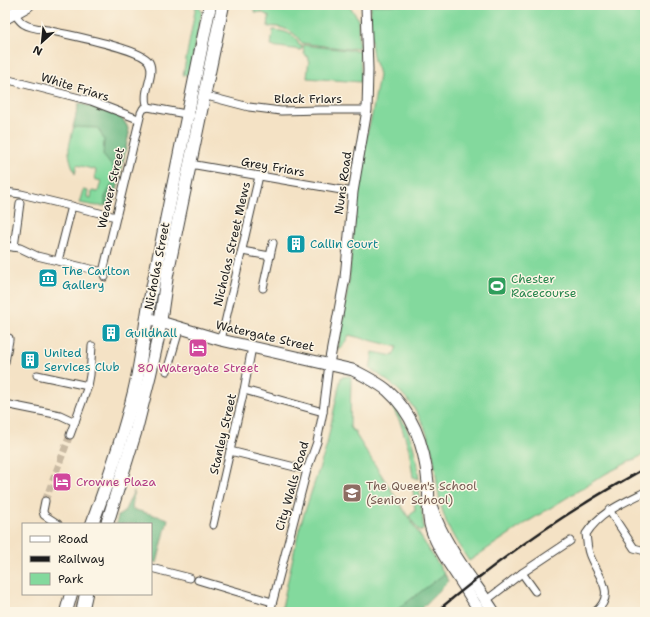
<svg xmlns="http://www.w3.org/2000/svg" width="650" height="617" font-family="'Shantell Sans',sans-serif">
  <rect width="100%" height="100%" fill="#fcf5e5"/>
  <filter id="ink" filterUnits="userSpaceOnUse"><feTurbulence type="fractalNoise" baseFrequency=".025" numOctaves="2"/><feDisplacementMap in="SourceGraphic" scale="8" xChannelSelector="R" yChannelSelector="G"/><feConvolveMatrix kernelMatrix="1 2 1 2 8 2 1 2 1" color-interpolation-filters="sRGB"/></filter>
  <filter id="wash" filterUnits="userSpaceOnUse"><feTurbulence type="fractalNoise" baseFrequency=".012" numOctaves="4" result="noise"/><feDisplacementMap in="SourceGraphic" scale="16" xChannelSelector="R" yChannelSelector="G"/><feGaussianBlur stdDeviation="0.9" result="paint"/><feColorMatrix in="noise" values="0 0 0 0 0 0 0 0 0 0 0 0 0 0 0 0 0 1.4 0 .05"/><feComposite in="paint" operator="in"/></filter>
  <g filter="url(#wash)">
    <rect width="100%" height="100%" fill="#f4e2c5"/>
    <!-- green -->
    <g fill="#83d99d" stroke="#507a5c">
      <path d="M 251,5 L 348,5 L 358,18 L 359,47 L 348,49 L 301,43 C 296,31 280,25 268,27 L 269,16 L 261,12 L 256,13 Z"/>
      <path d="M 371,5 L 645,5 L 645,454 L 607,473 L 529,521 L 469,561 C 460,547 449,532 444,515 C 437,496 437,475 433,455 C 424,414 406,391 370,369 L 373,352 L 393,356 L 397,347 L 349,335 L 343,346 L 338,350 L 349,280 L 352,245 L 358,194 L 367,134 L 372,115 L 379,75 C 378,68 374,63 373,56 C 370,40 370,22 371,5 Z"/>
      <path d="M 196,6 L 199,7 L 202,12 L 189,76 L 183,75 Z"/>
      <path d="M 273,30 C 285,31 294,33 299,45 L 302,46 L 301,50 L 271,46 Z"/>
      <path d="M 303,45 L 348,50 L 360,50 L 361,82 L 307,78 L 309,58 L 304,54 Z"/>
      <path d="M 79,103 L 117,115 L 124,121 L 127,126 L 129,133 L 115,200 C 105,210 93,205 79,203 L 83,190 L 88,191 L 87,197 L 91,198 L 92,191 L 98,192 L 101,181 L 94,179 L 96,170 L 77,165 L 75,174 C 72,165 68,156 69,147 Z"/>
      <path d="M 351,376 L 350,427 L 353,431 L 356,431 L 356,435 L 449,581 L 412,612 L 281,612 L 299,529 L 326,448 L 341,377 Z"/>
      <path d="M 388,399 C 409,426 415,445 419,479 L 413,477 L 409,449 L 400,422 Z"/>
      <path d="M 419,488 L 424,529 L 422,531 L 419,531 L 409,516 L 415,511 L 413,489 Z"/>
    </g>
    <!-- forest -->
    <g fill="#6ab984" stroke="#436a50">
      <path d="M 79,103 L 117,115 L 124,121 L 127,126 L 129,133 L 115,200 L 105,206 L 105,197 L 114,181 L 114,169 L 103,155 L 104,140 L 98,128 L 73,127 Z"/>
      <path d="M 134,491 L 132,509 L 168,519 L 157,563 L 151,561 L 151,524 L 116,524 L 118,516 L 124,512 Z"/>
      <path d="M 444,574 L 449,581 L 418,612 L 394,612 Z"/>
    </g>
  </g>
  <g filter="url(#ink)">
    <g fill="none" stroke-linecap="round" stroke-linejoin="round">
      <!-- minor-tunnel -->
      <path stroke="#c9baa3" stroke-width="7" stroke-dasharray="7 3.5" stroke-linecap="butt" d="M 45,501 L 70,435"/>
      <!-- minor casing -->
      <g stroke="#3c3a35" stroke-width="9">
        <g id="minor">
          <path d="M 14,13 C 17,17 20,22 24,24 C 30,28 41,29 48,30 C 66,35 141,48 149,62 C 156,75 141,92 148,107"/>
          <path d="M 5,79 L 91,101 L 138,119"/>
          <path d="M 203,95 L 249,107 L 281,111 L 320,110 L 367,110"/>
          <path d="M 190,164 L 353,192"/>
          <path d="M 5,192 L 21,194 L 116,217"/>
          <path d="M 5,246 L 20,248 L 37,256 L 103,272"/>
          <path d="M 14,247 L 20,203"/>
          <path d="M 242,251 L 270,256 L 273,243"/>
          <path d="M 58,261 L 72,206"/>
          <path d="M 105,277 L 103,272 L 141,113 L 143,109 L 148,107 L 191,115"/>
          <path d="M 263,288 L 270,256"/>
          <path d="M 5,337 L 9,338 L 9,340 L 5,362"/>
          <path d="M 221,340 L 259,176"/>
          <path d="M 167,371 L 180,327"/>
          <path d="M 37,375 L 88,386"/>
          <path d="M 244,390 L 323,412"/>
          <path d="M 5,404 L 60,415 L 75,422"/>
          <path d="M 70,435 L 88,386 L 90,375 L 92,346"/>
          <path d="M 230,451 L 307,470"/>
          <path d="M 45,501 L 43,511 L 44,515 L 58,524"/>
          <path d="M 609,510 L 634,548 L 645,551"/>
          <path d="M 213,525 L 244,390 L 252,347"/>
          <path d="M 151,568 L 190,578"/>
          <path d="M 522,573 L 535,591"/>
          <path d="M 198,580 L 272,602"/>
          <path d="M 484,602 L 522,573 L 570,541"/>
          <path d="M 270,612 L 307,470 L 317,442 L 323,412 L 329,364"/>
          <path d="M 595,612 C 619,593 595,573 589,553 C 587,547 587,540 586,534 C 600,512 623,503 645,492"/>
        </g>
      </g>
      <!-- tertiary casing -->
      <g stroke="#3c3a35" stroke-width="11">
        <path id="tertiary" d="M 329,364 L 345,278 L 353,192 L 367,110 L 368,70 L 366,5"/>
      </g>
      <!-- primary casing -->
      <g stroke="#3c3a35" stroke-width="13">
        <g id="primary">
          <path d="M 147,318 L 221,340 L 353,370 C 365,376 377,382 387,390 C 414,414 425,448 428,483 C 430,498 426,513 431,528 C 435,542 444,556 452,568 C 462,583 471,597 480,612"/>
          <path d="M 432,508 C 445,547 472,578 494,612"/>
        </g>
      </g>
      <!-- trunk casing -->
      <g stroke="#3c3a35" stroke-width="14">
        <g id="trunk">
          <path d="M 5,18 L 28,5"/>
          <path d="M 92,524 C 108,481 123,437 134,392 C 141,363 144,334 149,304 L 210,5"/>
          <path d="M 107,524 L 136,430 L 150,374 L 158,338 L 167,275 L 223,5"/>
          <path d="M 66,612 L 71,594"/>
          <path d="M 82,612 L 86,594"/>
        </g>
      </g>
      <!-- minor -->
      <use href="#minor" stroke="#fff" stroke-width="7"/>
      <!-- tertiary -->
      <use href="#tertiary" stroke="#fff" stroke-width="9"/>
      <!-- primary -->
      <use href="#primary" stroke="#fff" stroke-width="11"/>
      <!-- trunk -->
      <use href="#trunk" stroke="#fff" stroke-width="12"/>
      <!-- rail -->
      <path stroke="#1c1c1c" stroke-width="2.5" d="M 436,612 C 481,574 534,535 584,504 C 604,491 625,480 645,468"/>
    </g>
  </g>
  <!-- icons -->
  <defs>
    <g id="building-square" transform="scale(1)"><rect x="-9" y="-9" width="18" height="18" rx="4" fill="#0f9aa8" stroke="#fcf5e5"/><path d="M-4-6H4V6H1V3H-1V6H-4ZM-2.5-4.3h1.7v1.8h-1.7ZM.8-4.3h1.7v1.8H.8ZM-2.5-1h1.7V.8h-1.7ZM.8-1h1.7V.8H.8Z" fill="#fff"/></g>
    <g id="museum-square" transform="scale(1)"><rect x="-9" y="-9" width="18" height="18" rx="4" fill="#0f9aa8" stroke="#fcf5e5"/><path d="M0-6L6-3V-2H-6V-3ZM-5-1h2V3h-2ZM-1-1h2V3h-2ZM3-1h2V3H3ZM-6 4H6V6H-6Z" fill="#fff"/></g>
    <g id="stadium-square" transform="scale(1)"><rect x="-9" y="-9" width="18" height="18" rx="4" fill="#2e9e5b" stroke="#fcf5e5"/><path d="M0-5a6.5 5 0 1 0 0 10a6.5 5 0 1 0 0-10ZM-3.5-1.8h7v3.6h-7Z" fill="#fff"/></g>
    <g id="hotel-square" transform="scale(1)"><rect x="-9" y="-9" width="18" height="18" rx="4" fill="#d1479c" stroke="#fcf5e5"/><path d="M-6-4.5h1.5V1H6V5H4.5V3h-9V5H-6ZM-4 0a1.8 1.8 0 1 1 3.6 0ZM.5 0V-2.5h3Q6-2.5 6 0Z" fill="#fff"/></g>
    <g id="school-square" transform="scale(1)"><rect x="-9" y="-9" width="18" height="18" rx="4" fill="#8d6e63" stroke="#fcf5e5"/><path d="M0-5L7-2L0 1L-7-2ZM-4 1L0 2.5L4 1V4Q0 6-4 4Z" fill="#fff"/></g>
  </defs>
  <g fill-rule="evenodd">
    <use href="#building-square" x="296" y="244"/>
    <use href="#museum-square" x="48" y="278"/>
    <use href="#stadium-square" x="497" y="286"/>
    <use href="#building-square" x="111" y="333"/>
    <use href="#hotel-square" x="198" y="348"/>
    <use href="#building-square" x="30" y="360"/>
    <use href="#hotel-square" x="62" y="482"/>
    <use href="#school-square" x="352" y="493"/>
  </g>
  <g text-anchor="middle" stroke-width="3" stroke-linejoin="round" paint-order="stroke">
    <!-- street labels -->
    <g font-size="12" fill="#1c1c1c" stroke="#fcf5e5">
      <text transform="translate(75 87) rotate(17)" y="4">White Friars</text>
      <text x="308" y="103">Black Friars</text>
      <text transform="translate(273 167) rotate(10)" y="4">Grey Friars</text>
      <text transform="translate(343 183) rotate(-82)" y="4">Nuns Road</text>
      <text transform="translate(111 188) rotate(-77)" y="4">Weaver Street</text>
      <text transform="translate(232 244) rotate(-77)" y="4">Nicholas Street Mews</text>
      <text transform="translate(157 266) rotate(-79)" y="4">Nicholas Street</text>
      <text transform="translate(265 336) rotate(13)" y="4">Watergate Street</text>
      <text transform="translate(223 434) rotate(-77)" y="4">Stanley Street</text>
      <text transform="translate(292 486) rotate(-74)" y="4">City Walls Road</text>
    </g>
    <!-- culture labels -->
    <g font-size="12" fill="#0d838f" stroke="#fcf5e5" text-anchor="start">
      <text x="310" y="248">Callin Court</text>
      <text x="62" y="275">The Carlton<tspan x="62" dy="14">Gallery</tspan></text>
      <text x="125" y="337">Guildhall</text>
      <text x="44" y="357">United<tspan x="44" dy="14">Services Club</tspan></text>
    </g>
    <!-- leisure labels -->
    <g font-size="12" fill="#27864d" stroke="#fcf5e5" text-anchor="start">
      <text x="511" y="283">Chester<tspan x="511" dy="14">Racecourse</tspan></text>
    </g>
    <!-- hotel labels -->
    <g font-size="12" fill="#b23c85" stroke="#fcf5e5">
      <text x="198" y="372">80 Watergate Street</text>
      <text x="76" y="486" text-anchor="start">Crowne Plaza</text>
    </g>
    <!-- education labels -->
    <g font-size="12" fill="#785e54" stroke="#fcf5e5" text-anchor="start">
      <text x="366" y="490">The Queen's School<tspan x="366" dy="14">(Senior School)</tspan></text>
    </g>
  </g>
  <!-- margin -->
  <rect width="650" height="617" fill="none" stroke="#fcf5e5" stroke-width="20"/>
  <!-- legend -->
  <rect x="22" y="523" width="130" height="72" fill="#fcf5e5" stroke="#a29e95"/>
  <rect x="30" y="536" width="20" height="6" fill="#ffffff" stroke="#a29e95"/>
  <text x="58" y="543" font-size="12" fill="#1c1c1c">Road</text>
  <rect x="30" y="556" width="20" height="6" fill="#1c1c1c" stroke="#a29e95"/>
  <text x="58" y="563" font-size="12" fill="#1c1c1c">Railway</text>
  <rect x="30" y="573" width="20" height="12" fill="#83d99d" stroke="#a29e95"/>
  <text x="58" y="583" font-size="12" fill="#1c1c1c">Park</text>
  <!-- north arrow -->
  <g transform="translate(42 42) rotate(207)" stroke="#fcf5e5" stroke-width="3" paint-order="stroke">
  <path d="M0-3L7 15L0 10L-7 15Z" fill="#1c1c1c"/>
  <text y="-6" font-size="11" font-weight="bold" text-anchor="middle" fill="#1c1c1c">N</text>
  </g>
</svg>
